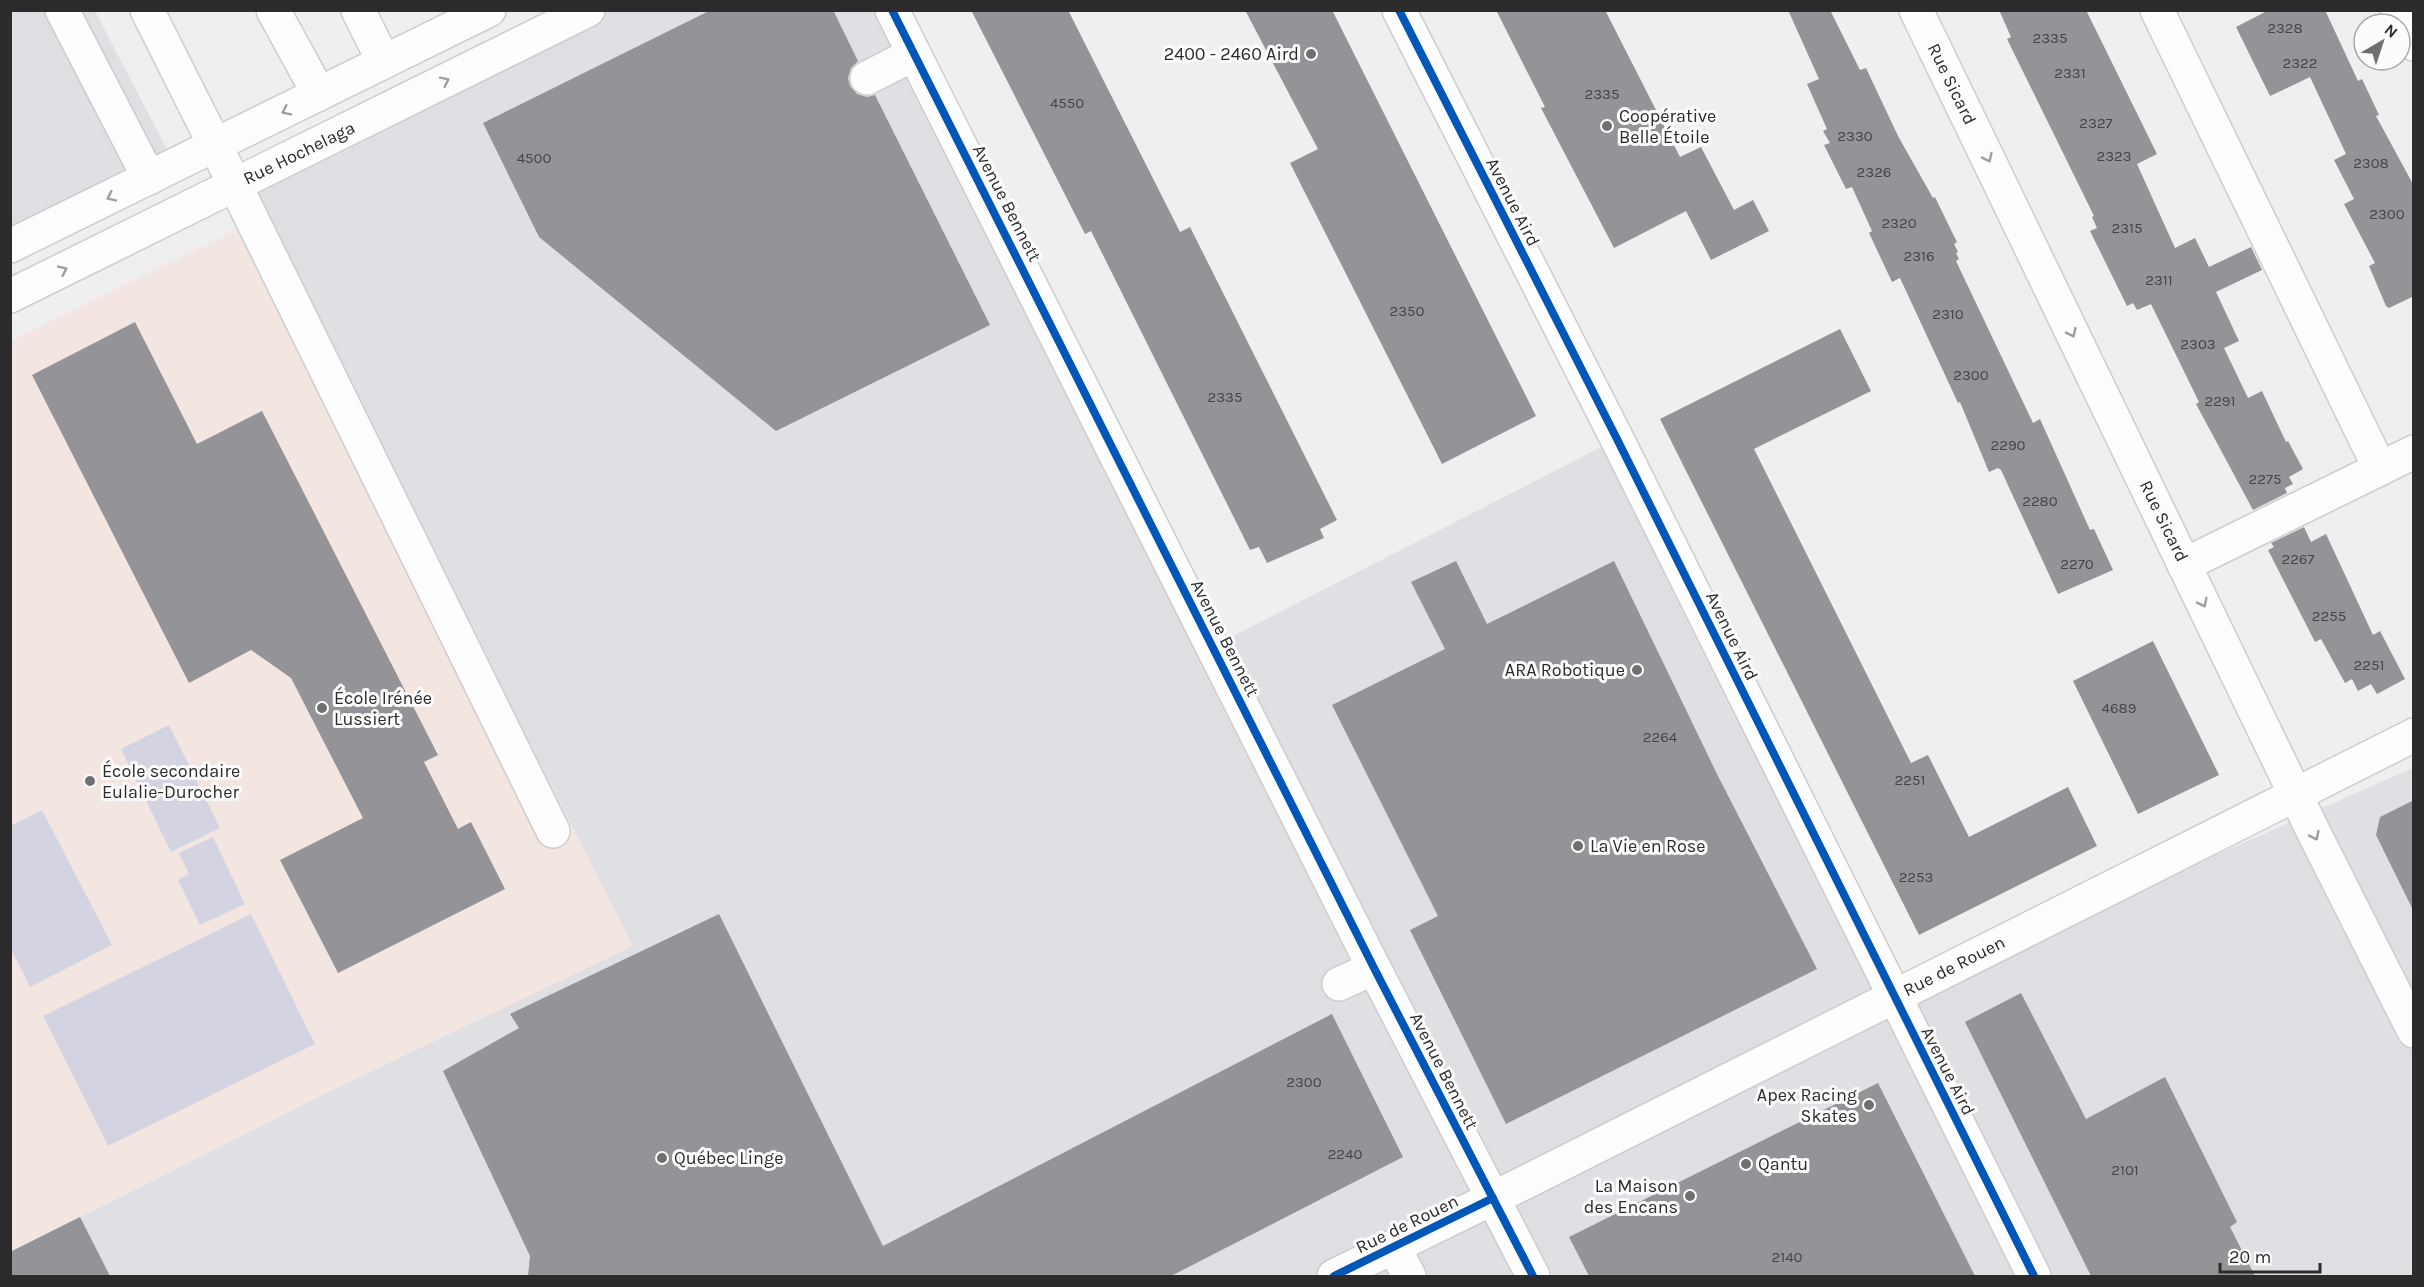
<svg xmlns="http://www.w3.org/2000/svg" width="2424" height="1287" font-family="Karla,sans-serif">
  <rect width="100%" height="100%" fill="#efefef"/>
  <!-- built -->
  <g fill="#dfdfe4">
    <path d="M 11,11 L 95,11 L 175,165 L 11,246 Z"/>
    <path d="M 588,11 L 889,11 L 1208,649 L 1617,439 L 1894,997 L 2413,768 L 2413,1276 L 1553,1276 L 1374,980 L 1533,1276 L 11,1276 L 11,1252 L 330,1091 L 632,946 L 235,185 Z"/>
  </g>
  <!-- education -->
  <path fill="#f3e6e0" d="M 262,217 L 633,946 L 330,1091 L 11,1252 L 11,341 Z"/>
  <!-- green -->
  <g fill="#d4d3e2">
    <path d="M 169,725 L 220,828 L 171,852 L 121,749 Z"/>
    <path d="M 42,810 L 112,945 L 30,987 L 11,949 L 11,826 Z"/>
    <path d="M 213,837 L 245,904 L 200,925 L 178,880 L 189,874 L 179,853 Z"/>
    <path d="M 251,914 L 315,1044 L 108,1146 L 43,1016 Z"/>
  </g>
  <!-- building -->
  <g fill="#949398">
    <path d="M 711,10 L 833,10 L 858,61 L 851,68 L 848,78 L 850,86 L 857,94 L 867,97 L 875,95 L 990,325 L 776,431 L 539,237 L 483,123 Z"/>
    <path d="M 971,10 L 1068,10 L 1180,232 L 1190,227 L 1337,520 L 1320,529 L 1324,538 L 1267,563 L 1259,547 L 1250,550 L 1091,231 L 1085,234 Z"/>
    <path d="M 1245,10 L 1332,10 L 1536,416 L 1442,464 L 1290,163 L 1318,149 Z"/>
    <path d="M 1496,10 L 1605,10 L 1680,157 L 1701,147 L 1734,210 L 1753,200 L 1769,231 L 1711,260 L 1686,211 L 1614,248 L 1541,108 L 1545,107 Z"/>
    <path d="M 1788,10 L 1830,10 L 1860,70 L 1866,68 L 1898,136 L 1933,198 L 1935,197 L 1951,230 L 1957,242 L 1954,244 L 1958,252 L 1956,253 L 1959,259 L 1956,261 L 2033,423 L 2040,419 L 2090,530 L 2094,529 L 2113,570 L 2058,594 L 2001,470 L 1998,468 L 1989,472 L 1960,402 L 1958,403 L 1900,278 L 1892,282 L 1869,233 L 1872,231 L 1852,187 L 1846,189 L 1824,145 L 1830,143 L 1823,131 L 1827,129 L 1807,84 L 1819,79 Z"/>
    <path d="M 1999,10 L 2086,10 L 2157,154 L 2137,164 L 2175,248 L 2195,238 L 2209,267 L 2251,247 L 2262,270 L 2216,292 L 2239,341 L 2224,348 L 2248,398 L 2262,391 L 2286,442 L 2288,441 L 2303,469 L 2289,477 L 2293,484 L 2285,488 L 2287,493 L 2253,510 L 2196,404 L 2199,402 L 2151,304 L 2137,310 L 2133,303 L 2127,306 L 2090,231 L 2097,228 L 2092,217 L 2094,216 L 2007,39 L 2011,37 Z"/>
    <path d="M 2269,10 L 2325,10 L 2358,81 L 2362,79 L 2379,115 L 2376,116 L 2414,186 L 2414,296 L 2389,308 L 2386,306 L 2369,266 L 2375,263 L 2344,204 L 2354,199 L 2334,160 L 2346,154 L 2310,77 L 2270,96 L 2236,27 Z"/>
    <path d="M 135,322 L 197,444 L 262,411 L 438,755 L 424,762 L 458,829 L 471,822 L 505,889 L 338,973 L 280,860 L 363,818 L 291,678 L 251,650 L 189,683 L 32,375 Z"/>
    <path d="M 1840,329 L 1871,391 L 1754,449 L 1911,763 L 1928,755 L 1969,837 L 2068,787 L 2097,846 L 1919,935 L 1660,419 Z"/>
    <path d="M 2304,527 L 2311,542 L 2326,534 L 2373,635 L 2380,631 L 2405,679 L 2377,694 L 2371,684 L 2358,691 L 2352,679 L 2345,683 L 2321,639 L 2315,642 L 2268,550 L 2274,547 L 2271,543 Z"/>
    <path d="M 1456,561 L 1487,624 L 1614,561 L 1718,776 L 1817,969 L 1506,1124 L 1410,930 L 1438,916 L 1332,705 L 1445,649 L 1411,582 Z"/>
    <path d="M 2153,641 L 2219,775 L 2138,814 L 2073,681 Z"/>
    <path d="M 2414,800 L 2414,912 L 2376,835 L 2380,817 Z"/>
    <path d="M 719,914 L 883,1246 L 1332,1014 L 1403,1157 L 1171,1276 L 528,1276 L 530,1256 L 443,1071 L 519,1028 L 510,1014 Z"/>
    <path d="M 2021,993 L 2086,1119 L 2165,1077 L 2237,1222 L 2230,1227 L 2255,1276 L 2091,1276 L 1965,1022 Z"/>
    <path d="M 1878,1083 L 1975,1276 L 1589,1276 L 1569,1237 Z"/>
    <path d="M 80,1217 L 110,1276 L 10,1276 L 10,1252 Z"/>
  </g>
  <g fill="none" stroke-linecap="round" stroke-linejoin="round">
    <!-- minor casing -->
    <g stroke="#cdcdcd" stroke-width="36">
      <g id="minor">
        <path d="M 62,10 L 149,178"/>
        <path d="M 147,10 L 235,185 L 553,831"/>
        <path d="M 273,10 L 319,94"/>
        <path d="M 358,10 L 384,62"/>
        <path d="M 892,10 L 1374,968 L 1533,1276"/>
        <path d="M 1399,10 L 1617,439 L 2034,1276"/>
        <path d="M 1916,10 L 2313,831 L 2414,1031"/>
        <path d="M 2157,10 L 2380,469"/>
        <path d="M 2397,10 L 2414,44"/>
        <path d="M 867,78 L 914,54"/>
        <path d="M 2184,565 L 2414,452"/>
        <path d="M 1339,984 L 1374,968"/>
        <path d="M 1394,1247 L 1409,1276"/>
        <path d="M 1334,1276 L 1526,1182 L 2414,735"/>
      </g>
    </g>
    <!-- major casing -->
    <g stroke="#cdcdcd" stroke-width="36">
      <g id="major">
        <path d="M 10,246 L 489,10"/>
        <path d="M 10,296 L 588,10"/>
      </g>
    </g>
    <!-- minor -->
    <use href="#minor" stroke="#fdfdfd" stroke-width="33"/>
    <!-- major -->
    <use href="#major" stroke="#fdfdfd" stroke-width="33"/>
    <!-- cycleway casing -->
    <g stroke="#fcfcfd" stroke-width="11">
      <g id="cycleway">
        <path d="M 892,10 L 1374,968 L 1533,1276"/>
        <path d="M 1399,10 L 1617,439 L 2034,1276"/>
        <path d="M 1334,1276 L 1493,1198"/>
      </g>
    </g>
    <!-- cycleway -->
    <use href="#cycleway" stroke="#0057b8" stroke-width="8"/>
  </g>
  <!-- one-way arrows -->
  <defs><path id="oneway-chevron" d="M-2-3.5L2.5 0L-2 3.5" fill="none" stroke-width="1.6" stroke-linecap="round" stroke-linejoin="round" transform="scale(1.5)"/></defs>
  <g stroke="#9e9e9e">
    <use href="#oneway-chevron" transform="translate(445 81) rotate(-26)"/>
    <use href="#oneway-chevron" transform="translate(286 111) rotate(154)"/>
    <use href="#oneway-chevron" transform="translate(1988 158) rotate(64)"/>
    <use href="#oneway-chevron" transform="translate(111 197) rotate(154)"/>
    <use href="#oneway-chevron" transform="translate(63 270) rotate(-26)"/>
    <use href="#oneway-chevron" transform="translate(2072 333) rotate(64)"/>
    <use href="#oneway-chevron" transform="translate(2203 603) rotate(64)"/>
    <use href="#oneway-chevron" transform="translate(2315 836) rotate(64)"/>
  </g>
  <!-- markers -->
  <g fill="#707070" stroke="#fcfcfd" stroke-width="2">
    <circle cx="1311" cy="54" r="6"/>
    <circle cx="1607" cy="126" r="6"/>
    <circle cx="1637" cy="670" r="6"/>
    <circle cx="322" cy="708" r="6"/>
    <circle cx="90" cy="781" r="6"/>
    <circle cx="1578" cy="846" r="6"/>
    <circle cx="1869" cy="1105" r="6"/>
    <circle cx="662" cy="1158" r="6"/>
    <circle cx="1746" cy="1164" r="6"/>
    <circle cx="1690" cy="1196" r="6"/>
  </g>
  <g text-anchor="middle" stroke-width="6" stroke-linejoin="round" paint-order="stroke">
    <!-- number labels -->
    <g font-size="15" fill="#454546">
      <text x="2285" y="33">2328</text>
      <text x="2050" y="43">2335</text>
      <text x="2300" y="68">2322</text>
      <text x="2070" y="78">2331</text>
      <text x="1602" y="99">2335</text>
      <text x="1067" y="108">4550</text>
      <text x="2096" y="128">2327</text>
      <text x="1855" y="141">2330</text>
      <text x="2114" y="161">2323</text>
      <text x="534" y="163">4500</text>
      <text x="2371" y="168">2308</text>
      <text x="1874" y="177">2326</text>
      <text x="2387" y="219">2300</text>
      <text x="1899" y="228">2320</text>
      <text x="2127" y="233">2315</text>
      <text x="1919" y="261">2316</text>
      <text x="2159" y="285">2311</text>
      <text x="1407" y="316">2350</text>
      <text x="1948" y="319">2310</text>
      <text x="2198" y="349">2303</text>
      <text x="1971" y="380">2300</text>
      <text x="1225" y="402">2335</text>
      <text x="2220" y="406">2291</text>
      <text x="2008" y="450">2290</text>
      <text x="2265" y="484">2275</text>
      <text x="2040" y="506">2280</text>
      <text x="2298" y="564">2267</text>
      <text x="2077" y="569">2270</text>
      <text x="2329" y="621">2255</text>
      <text x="2369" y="670">2251</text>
      <text x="2119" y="713">4689</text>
      <text x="1660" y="742">2264</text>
      <text x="1910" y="785">2251</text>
      <text x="1916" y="882">2253</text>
      <text x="1304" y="1087">2300</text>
      <text x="1345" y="1159">2240</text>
      <text x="2125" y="1175">2101</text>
      <text x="1787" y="1262">2140</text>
    </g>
    <!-- poi labels -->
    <g font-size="18" fill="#2b2b2b" stroke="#fcfcfd" text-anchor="start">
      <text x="1299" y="60" text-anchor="end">2400 - 2460 Aird</text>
      <text x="1619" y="122">Coopérative<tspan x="1619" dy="21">Belle Étoile</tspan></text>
      <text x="1625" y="676" text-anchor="end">ARA Robotique</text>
      <text x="334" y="704">École Irénée<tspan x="334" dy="21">Lussiert</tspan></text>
      <text x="102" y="777">École secondaire<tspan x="102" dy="21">Eulalie-Durocher</tspan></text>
      <text x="1590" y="852">La Vie en Rose</text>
      <text x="1857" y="1101" text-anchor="end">Apex Racing<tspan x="1857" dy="21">Skates</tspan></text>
      <text x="674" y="1164">Québec Linge</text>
      <text x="1758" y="1170">Qantu</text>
      <text x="1678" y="1192" text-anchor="end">La Maison<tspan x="1678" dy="21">des Encans</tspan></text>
    </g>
    <!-- street labels -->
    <g font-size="18" fill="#2b2b2b" stroke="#fcfcfd">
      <text transform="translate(1952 84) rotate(64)" y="6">Rue Sicard</text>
      <text transform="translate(299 153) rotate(-26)" y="6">Rue Hochelaga</text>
      <text transform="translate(1513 202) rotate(63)" y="6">Avenue Aird</text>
      <text transform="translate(1007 203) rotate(63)" y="6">Avenue Bennett</text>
      <text transform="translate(2164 521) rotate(64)" y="6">Rue Sicard</text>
      <text transform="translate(1732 636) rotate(64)" y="6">Avenue Aird</text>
      <text transform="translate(1225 638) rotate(63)" y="6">Avenue Bennett</text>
      <text transform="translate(1954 966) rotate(-27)" y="6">Rue de Rouen</text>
      <text transform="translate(1444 1071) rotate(63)" y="6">Avenue Bennett</text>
      <text transform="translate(1948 1071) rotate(63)" y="6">Avenue Aird</text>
      <text transform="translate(1407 1224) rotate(-26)" y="6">Rue de Rouen</text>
    </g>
  </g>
  <!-- border -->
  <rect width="2424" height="1287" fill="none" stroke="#2b2b2b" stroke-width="24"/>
  <!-- north arrow -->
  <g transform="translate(2382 42) rotate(39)"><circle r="28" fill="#fcfcfd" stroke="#a8a8a9" stroke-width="1.5"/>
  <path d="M0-4.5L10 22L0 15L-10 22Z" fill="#707070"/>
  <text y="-9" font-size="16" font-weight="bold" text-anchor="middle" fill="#2b2b2b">N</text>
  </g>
  <!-- scale -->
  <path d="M2220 1263v9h100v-9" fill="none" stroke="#2b2b2b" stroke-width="3"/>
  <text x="2229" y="1263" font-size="18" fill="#2b2b2b" stroke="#fcfcfd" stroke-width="4.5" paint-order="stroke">20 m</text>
</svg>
